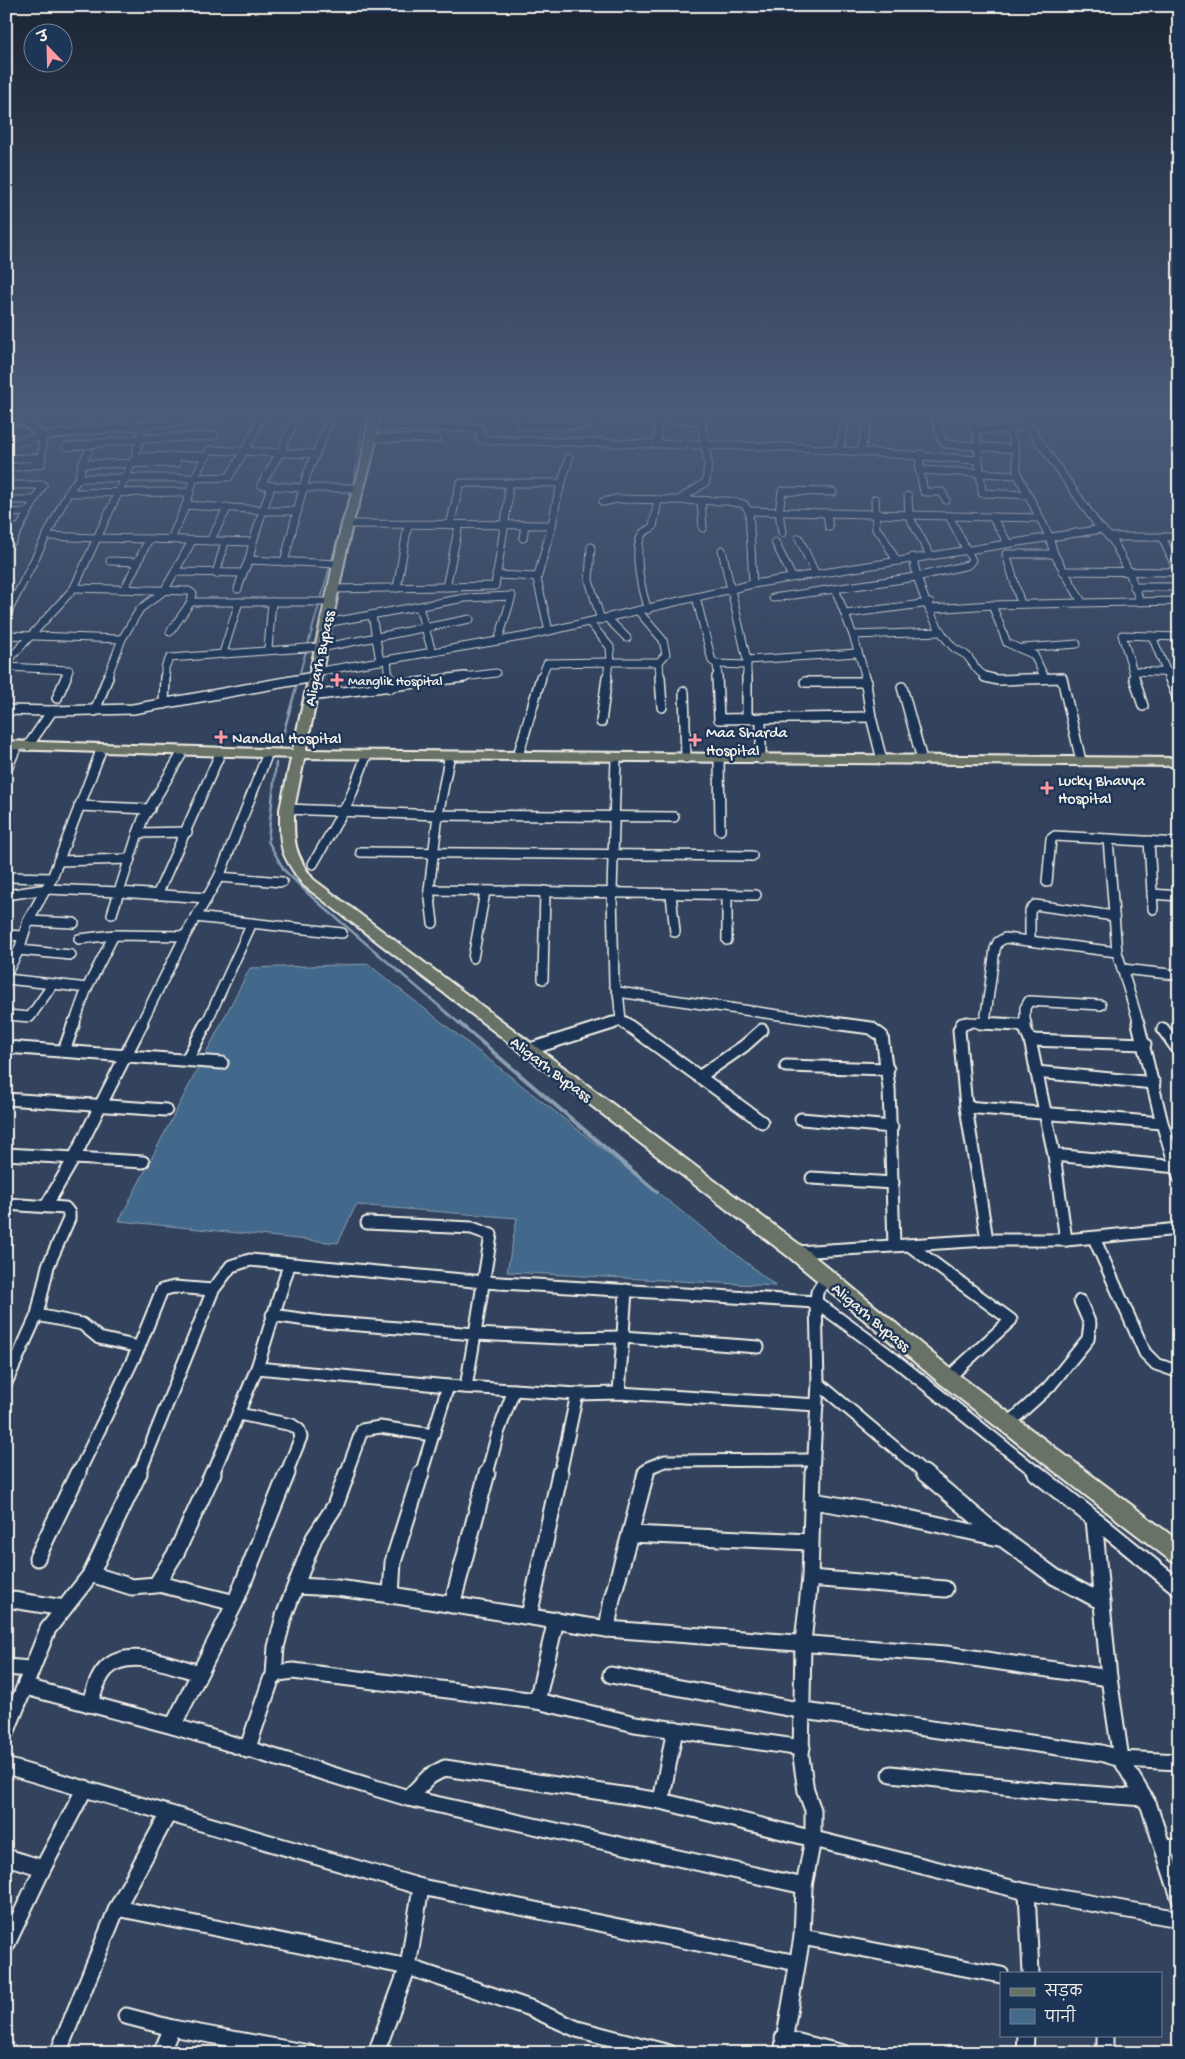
<svg xmlns="http://www.w3.org/2000/svg" width="1185" height="2059" font-family="'Gochi Hand','Playpen Sans Deva',sans-serif">
  <rect width="100%" height="100%" fill="#33435e"/>
  <filter id="ink" filterUnits="userSpaceOnUse"><feTurbulence type="fractalNoise" baseFrequency=".02" numOctaves="2"/><feDisplacementMap in="SourceGraphic" scale="10" xChannelSelector="R" yChannelSelector="G"/><feConvolveMatrix kernelMatrix="1 2 1 2 8 2 1 2 1" color-interpolation-filters="sRGB"/></filter>
  <g filter="url(#ink)">
    <!-- water -->
    <path fill="#43698b" stroke="#8a9fb0" d="M 368,964 L 776,1286 L 507,1272 L 517,1218 L 356,1205 L 338,1243 L 119,1221 L 250,968 Z"/>
    <g fill="none" stroke-linecap="round" stroke-linejoin="round">
      <!-- stream-far2 -->
      <g stroke="#8a9fb0" stroke-width="2">
        <path d="M 345,517 L 354,481 L 364,412"/>
        <path d="M 299,676 L 341,527"/>
      </g>
      <!-- stream-far1 -->
      <g stroke="#8a9fb0" stroke-width="2.5">
        <path d="M 279,749 L 297,684"/>
        <path d="M 276,763 L 268,841 L 284,870 L 313,898 L 460,1024"/>
      </g>
      <!-- stream -->
      <path stroke="#8a9fb0" stroke-width="4" d="M 459,1023 L 657,1192"/>
      <!-- minor-far3 casing -->
      <g stroke="#f4f1e8" stroke-width="9">
        <g id="minor-far3">
          <path d="M 84,412 L 91,429"/>
          <path d="M 515,412 L 522,425 L 586,425 L 588,417 L 658,419"/>
          <path d="M 934,412 L 941,438 L 945,444 L 1015,449"/>
          <path d="M 936,412 L 1026,419"/>
          <path d="M 1024,412 L 1027,424 L 1009,429 L 1015,449 L 1018,475 L 1049,536 L 1054,554 L 1082,602"/>
          <path d="M 975,415 L 982,493 L 1027,495"/>
          <path d="M 518,416 L 588,417"/>
          <path d="M 295,419 L 280,453 L 261,485 L 302,488 L 360,488"/>
          <path d="M 1027,424 L 1097,524 L 1113,541 L 1129,572 L 1140,601"/>
          <path d="M 143,425 L 215,418"/>
          <path d="M 374,427 L 477,428 L 480,429 L 480,439 L 484,440 L 792,447 L 977,460"/>
          <path d="M 973,429 L 1010,430"/>
          <path d="M 371,438 L 437,439"/>
          <path d="M 657,442 L 658,419 C 674,419 705,426 716,412"/>
          <path d="M 6,445 L 43,436 L 134,426"/>
          <path d="M 66,447 L 138,439 L 215,436"/>
          <path d="M 839,449 L 848,412"/>
          <path d="M 861,450 L 870,412"/>
          <path d="M 921,454 L 919,468 L 924,492 L 942,492 L 946,500"/>
          <path d="M 135,457 L 207,456"/>
          <path d="M 6,459 L 42,457"/>
          <path d="M 82,464 L 88,452"/>
          <path d="M 6,468 L 41,464 L 43,436 L 22,421"/>
          <path d="M 919,470 L 1018,475"/>
          <path d="M 79,478 L 194,478 L 209,450 L 314,454"/>
          <path d="M 508,483 L 562,483"/>
          <path d="M 6,485 L 43,485"/>
          <path d="M 68,493 L 190,492"/>
          <path d="M 908,496 L 909,516 L 930,555"/>
          <path d="M 875,499 L 876,529 L 882,535 L 896,560"/>
          <path d="M 6,500 L 34,500"/>
          <path d="M 679,500 L 706,482 L 708,463 L 701,420"/>
          <path d="M 701,501 L 703,528"/>
          <path d="M 603,502 L 616,499 L 728,501 L 744,504 L 749,511 L 753,584"/>
          <path d="M 186,505 L 263,510 L 271,487"/>
          <path d="M 262,511 L 298,511"/>
          <path d="M 749,511 L 1039,518"/>
          <path d="M 6,513 L 27,512"/>
          <path d="M 827,514 L 829,527"/>
          <path d="M 992,517 L 1008,543"/>
          <path d="M 347,524 L 552,525 L 557,499 L 569,458"/>
          <path d="M 6,528 L 19,528"/>
          <path d="M 782,533 L 779,512 L 782,491 L 833,492"/>
          <path d="M 1109,537 L 1179,537"/>
          <path d="M 1162,537 L 1179,575"/>
          <path d="M 523,538 L 525,525"/>
          <path d="M 799,538 L 815,573"/>
          <path d="M 149,539 L 253,542 L 263,510"/>
          <path d="M 171,539 L 186,505 L 194,478 L 229,477 L 248,445 L 264,412"/>
          <path d="M 210,541 L 228,507"/>
          <path d="M 6,542 L 12,542 L 43,485"/>
          <path d="M 253,542 L 249,560 L 339,564"/>
          <path d="M 775,542 L 792,577"/>
          <path d="M 591,547 L 589,580 L 601,620"/>
          <path d="M 722,550 L 747,660 L 857,653"/>
          <path d="M 913,557 C 917,584 933,626 952,646 C 956,651 964,652 968,657 C 975,666 979,675 990,678"/>
          <path d="M 110,561 L 138,562"/>
          <path d="M 284,562 L 306,477 L 331,417"/>
          <path d="M 1063,571 L 1177,572"/>
          <path d="M 176,572 L 243,573 L 249,560"/>
          <path d="M 216,574 L 225,542"/>
          <path d="M 496,575 L 537,577"/>
          <path d="M 446,587 L 459,525"/>
          <path d="M 1134,587 L 1179,587"/>
          <path d="M 74,588 L 189,591 L 193,594 L 191,602"/>
          <path d="M 125,588 L 149,539 L 97,538 L 135,457 L 143,425 L 134,426 L 130,412"/>
          <path d="M 397,588 L 408,525"/>
          <path d="M 238,589 L 243,573"/>
          <path d="M 333,589 L 495,586 L 508,502 L 508,483 L 460,483 L 450,525"/>
          <path d="M 835,589 L 853,635 L 866,678"/>
          <path d="M 696,597 L 712,661 L 717,664 L 746,665"/>
          <path d="M 773,598 L 916,577 L 968,565 L 972,560 L 949,516"/>
          <path d="M 1021,604 L 1006,554 L 1054,554"/>
          <path d="M 992,605 L 1179,601"/>
          <path d="M 419,607 L 432,652"/>
          <path d="M 931,609 L 992,605 L 1007,643 L 1034,655 L 1045,678"/>
          <path d="M 648,610 C 642,593 633,554 641,536 C 643,531 648,530 653,527 L 658,500"/>
          <path d="M 845,614 L 930,603"/>
          <path d="M 372,615 L 380,661"/>
          <path d="M 6,616 L 68,493 L 79,478 L 82,464 L 177,463"/>
          <path d="M 608,619 L 627,638"/>
          <path d="M 326,623 L 465,598 L 512,596 L 498,641"/>
          <path d="M 590,623 L 610,647 L 611,662"/>
          <path d="M 549,631 L 537,579 L 552,525"/>
          <path d="M 170,632 L 191,602 L 239,602"/>
          <path d="M 6,635 L 122,639 L 107,678"/>
          <path d="M 853,635 L 941,632"/>
          <path d="M 1152,636 L 1169,678"/>
          <path d="M 122,639 L 140,609 L 164,591 L 192,541"/>
          <path d="M 320,648 L 470,619"/>
          <path d="M 1023,648 L 1077,644"/>
          <path d="M 268,649 L 272,602 L 330,602"/>
          <path d="M 223,653 L 239,602 L 272,602"/>
          <path d="M 387,660 L 389,678"/>
          <path d="M 747,660 L 747,678"/>
          <path d="M 609,662 L 659,662 L 666,654 L 663,640 L 639,612"/>
          <path d="M 659,662 L 660,678"/>
          <path d="M 6,663 L 74,588 L 97,538 L 48,536"/>
          <path d="M 717,664 L 718,678"/>
          <path d="M 6,667 L 69,670 L 66,678"/>
          <path d="M 1133,671 L 1179,673"/>
          <path d="M 315,672 L 527,636 L 753,584 L 1102,529"/>
          <path d="M 165,678 L 165,667 L 170,658 L 320,647"/>
          <path d="M 308,678 L 314,677"/>
          <path d="M 455,678 L 496,673"/>
          <path d="M 541,678 L 547,663 L 609,662 L 607,678"/>
          <path d="M 1058,678 L 1062,678"/>
          <path d="M 1135,678 L 1122,635 L 1179,637"/>
        </g>
      </g>
      <!-- minor-far2 casing -->
      <g stroke="#f4f1e8" stroke-width="12">
        <g id="minor-far2">
          <path d="M 389,677 L 390,688"/>
          <path d="M 660,677 L 662,707"/>
          <path d="M 717,677 L 719,719 L 871,717"/>
          <path d="M 747,677 L 747,719"/>
          <path d="M 865,677 L 871,717 L 882,760"/>
          <path d="M 985,677 L 997,680 L 1062,678 L 1081,761"/>
          <path d="M 1134,677 L 1143,706"/>
          <path d="M 1169,677 L 1179,701"/>
          <path d="M 805,682 L 867,682"/>
          <path d="M 902,687 L 922,760"/>
          <path d="M 684,692 L 686,758"/>
          <path d="M 310,696 L 465,677"/>
          <path d="M 57,698 L 66,677"/>
          <path d="M 164,704 L 165,677"/>
          <path d="M 6,710 L 52,711"/>
          <path d="M 95,711 L 108,677"/>
          <path d="M 761,718 L 761,759"/>
          <path d="M 601,722 L 607,677"/>
          <path d="M 28,746 L 52,711 L 133,709 L 314,677"/>
          <path d="M 518,756 L 541,677"/>
          <path d="M 616,758 L 612,892 L 614,984 L 618,992 L 842,1024"/>
          <path d="M 719,759 L 720,830"/>
          <path d="M 6,771 L 15,750"/>
          <path d="M 79,806 L 150,809"/>
          <path d="M 287,809 L 438,815 L 674,817"/>
          <path d="M 187,832 L 138,833 L 119,892 L 207,898"/>
          <path d="M 138,833 L 143,819 L 181,755"/>
          <path d="M 1149,841 L 1153,909"/>
          <path d="M 361,852 L 752,856"/>
          <path d="M 58,861 L 130,859"/>
          <path d="M 313,864 L 349,801 L 365,759"/>
          <path d="M 6,877 L 52,878"/>
          <path d="M 219,877 L 282,882"/>
          <path d="M 1047,882 L 1051,839 L 1055,836 L 1108,839"/>
          <path d="M 429,890 L 756,895"/>
          <path d="M 158,893 L 219,756"/>
          <path d="M 671,894 L 675,932"/>
          <path d="M 1152,894 L 1179,896"/>
          <path d="M 6,895 L 47,889 L 119,892 L 112,914"/>
          <path d="M 727,895 L 727,940"/>
          <path d="M 195,917 L 342,933"/>
          <path d="M 28,921 L 74,923"/>
          <path d="M 433,923 L 429,890 L 438,815 L 449,759"/>
          <path d="M 6,935 L 22,936"/>
          <path d="M 79,939 L 114,935"/>
          <path d="M 1030,940 L 1030,911 L 1035,905 L 1114,916"/>
          <path d="M 19,950 L 71,955"/>
          <path d="M 473,958 L 485,892"/>
          <path d="M 1122,969 L 1179,975"/>
          <path d="M 6,974 L 19,950 L 28,921 L 52,878 L 100,753"/>
          <path d="M 6,979 L 53,984 L 30,1017 L 6,1015"/>
          <path d="M 543,979 L 545,891"/>
          <path d="M 53,984 L 87,988"/>
          <path d="M 618,992 L 621,1020"/>
          <path d="M 985,1022 L 995,949 L 998,942 L 1005,938 L 1117,952"/>
          <path d="M 74,1024 L 87,988 L 114,935 L 185,936"/>
          <path d="M 141,1024 L 185,936 L 219,877 L 266,758"/>
          <path d="M 206,1024 L 252,923"/>
          <path d="M 609,1024 L 621,1020 L 626,1024"/>
          <path d="M 962,1024 L 969,1022 L 1000,1024"/>
          <path d="M 1025,1024 L 1025,1008 L 1029,1001 L 1101,1005"/>
          <path d="M 1139,1024 L 1117,952 L 1108,839 L 1179,843"/>
        </g>
      </g>
      <!-- minor-far1 casing -->
      <g stroke="#f4f1e8" stroke-width="15">
        <g id="minor-far1">
          <path d="M 625,1023 L 762,1122"/>
          <path d="M 833,1023 L 871,1028 L 882,1036 L 889,1088 L 894,1245"/>
          <path d="M 967,1023 L 962,1024 L 959,1030 L 966,1107 L 987,1240"/>
          <path d="M 980,1023 L 1019,1025 L 1025,1028 L 1030,1040 L 1054,1155 L 1066,1240"/>
          <path d="M 1025,1023 L 1025,1028"/>
          <path d="M 1138,1023 L 1162,1123 L 1179,1177"/>
          <path d="M 1163,1029 L 1179,1051"/>
          <path d="M 1030,1040 L 1145,1044"/>
          <path d="M 6,1047 L 222,1063"/>
          <path d="M 527,1050 L 613,1023"/>
          <path d="M 64,1051 L 74,1023"/>
          <path d="M 187,1060 L 206,1023"/>
          <path d="M 786,1066 L 888,1069"/>
          <path d="M 1036,1072 L 1154,1083"/>
          <path d="M 699,1077 L 744,1046 L 762,1030"/>
          <path d="M 6,1099 L 166,1110"/>
          <path d="M 966,1107 L 1162,1123"/>
          <path d="M 801,1119 L 892,1127"/>
          <path d="M 6,1154 L 143,1162"/>
          <path d="M 1054,1155 L 1177,1167"/>
          <path d="M 812,1178 L 893,1183"/>
          <path d="M 6,1204 L 65,1208 L 69,1213 L 69,1219 L 48,1266 L 37,1315 L 6,1383"/>
          <path d="M 46,1206 L 74,1158 L 142,1023"/>
          <path d="M 367,1223 L 472,1228 L 491,1235 L 475,1334 L 561,1338 L 623,1337 L 758,1347"/>
          <path d="M 1094,1238 L 1145,1353 L 1156,1364 L 1179,1372"/>
          <path d="M 909,1245 L 1011,1320 L 948,1378"/>
          <path d="M 797,1252 L 987,1240 L 1066,1240 L 1179,1229"/>
          <path d="M 289,1265 L 257,1368 L 448,1386 L 577,1394 L 619,1393 L 817,1405"/>
          <path d="M 37,1315 L 82,1324 L 99,1338 L 139,1347 L 78,1474"/>
          <path d="M 272,1315 L 321,1322 L 475,1334 L 466,1387"/>
          <path d="M 139,1347 L 162,1290 L 174,1287 L 213,1290"/>
          <path d="M 818,1383 L 926,1474"/>
          <path d="M 619,1393 L 626,1290"/>
          <path d="M 239,1414 L 292,1425 L 299,1430 L 301,1437 L 286,1474"/>
          <path d="M 1008,1424 L 1049,1387 L 1088,1339 L 1090,1324 L 1080,1301"/>
          <path d="M 139,1474 L 213,1290 L 231,1266 L 250,1260 L 484,1282 L 816,1302 L 885,1352 L 1038,1474"/>
          <path d="M 213,1474 L 257,1368"/>
          <path d="M 346,1474 L 362,1430 L 380,1427 L 433,1435"/>
          <path d="M 421,1474 L 448,1386"/>
          <path d="M 487,1474 L 498,1433 L 514,1390"/>
          <path d="M 560,1474 L 577,1394"/>
          <path d="M 645,1474 L 650,1467 L 665,1461 L 813,1460"/>
          <path d="M 813,1474 L 818,1383 L 816,1302 L 817,1292 L 826,1278"/>
        </g>
      </g>
      <!-- minor casing -->
      <g stroke="#f4f1e8" stroke-width="19">
        <g id="minor">
          <path d="M 421,1473 L 393,1562 L 391,1595 L 607,1629 L 946,1654 L 1109,1678"/>
          <path d="M 924,1473 L 1003,1539 L 1055,1577 L 1102,1602"/>
          <path d="M 1036,1473 L 1094,1519 L 1109,1678 L 1121,1759 L 1179,1762"/>
          <path d="M 813,1501 L 886,1513 L 999,1538"/>
          <path d="M 1094,1519 L 1179,1588"/>
          <path d="M 630,1534 L 646,1473"/>
          <path d="M 37,1558 L 78,1473"/>
          <path d="M 91,1574 L 132,1587 L 156,1585 L 177,1551 L 213,1473"/>
          <path d="M 810,1578 L 945,1589"/>
          <path d="M 159,1584 L 235,1603"/>
          <path d="M 296,1586 L 337,1588 L 391,1595"/>
          <path d="M 6,1599 L 64,1608"/>
          <path d="M 452,1605 L 487,1473"/>
          <path d="M 529,1616 L 560,1473"/>
          <path d="M 607,1629 L 612,1599 L 630,1534 L 810,1542"/>
          <path d="M 6,1667 L 30,1669"/>
          <path d="M 274,1675 L 276,1647 L 284,1616 L 314,1538 L 335,1506 L 347,1473"/>
          <path d="M 611,1675 L 804,1711 L 1101,1753 L 1121,1759 L 1149,1806 L 1179,1897"/>
          <path d="M 26,1687 L 173,1726 L 408,1798 L 804,1886"/>
          <path d="M 537,1701 L 556,1620"/>
          <path d="M 89,1704 C 94,1693 97,1678 106,1669 C 128,1646 174,1666 199,1673"/>
          <path d="M 173,1726 L 235,1603 L 287,1473"/>
          <path d="M 6,1733 L 48,1629 L 91,1574 L 139,1473"/>
          <path d="M 247,1750 L 271,1680 L 278,1673 L 293,1671 L 537,1701 L 635,1724 L 802,1748"/>
          <path d="M 6,1766 L 421,1887 L 797,1963"/>
          <path d="M 891,1774 L 1049,1791 L 1144,1798"/>
          <path d="M 408,1798 L 430,1776 L 445,1768 L 661,1801 L 1027,1892"/>
          <path d="M 661,1801 L 675,1729"/>
          <path d="M 1163,1848 L 1179,1847"/>
          <path d="M 6,1857 L 43,1868 L 6,1946"/>
          <path d="M 43,1868 L 85,1788"/>
          <path d="M 421,1887 L 408,1967 L 530,2008 L 577,2029 L 669,2053"/>
          <path d="M 117,1908 L 168,1814"/>
          <path d="M 802,1937 L 1001,1975"/>
          <path d="M 1031,1973 L 1027,1892 L 1179,1919"/>
          <path d="M 126,2016 L 172,2028 L 309,2053"/>
          <path d="M 1105,2035 L 1105,2053"/>
          <path d="M 783,2038 L 843,2053"/>
          <path d="M 58,2053 L 117,1908 L 408,1967 L 376,2053"/>
          <path d="M 161,2053 L 172,2028"/>
          <path d="M 782,2053 L 802,1937 L 804,1886 L 813,1839 L 813,1810 L 806,1791 L 801,1757 L 803,1642 L 810,1578 L 813,1473"/>
          <path d="M 1025,2053 L 1026,2035"/>
        </g>
      </g>
      <!-- tertiary casing -->
      <g stroke="#f4f1e8" stroke-width="4">
        <path id="tertiary" d="M 48,412 L 60,412 L 6,427 L 6,423 Z"/>
      </g>
      <!-- primary casing -->
      <g stroke="#f4f1e8" stroke-width="4">
        <path id="primary" d="M 6,741 L 297,750 L 1179,758 L 1179,766 L 297,758 L 6,749 Z"/>
      </g>
      <!-- trunk casing -->
      <g stroke="#f4f1e8" stroke-width="4">
        <path id="trunk" d="M 370,412 L 380,412 C 376,451 365,487 352,524 L 294,809 C 294,843 293,851 313,879 L 803,1247 L 955,1372 L 1179,1541 L 1179,1564 L 1171,1561 L 941,1384 L 789,1257 L 303,885 C 279,852 280,849 280,809 L 342,524 L 360,469 Z"/>
      </g>
      <!-- minor-far3 -->
      <use href="#minor-far3" stroke="#1d3557" stroke-width="7"/>
      <!-- minor-far2 -->
      <use href="#minor-far2" stroke="#1d3557" stroke-width="9"/>
      <!-- minor-far1 -->
      <use href="#minor-far1" stroke="#1d3557" stroke-width="11"/>
      <!-- minor -->
      <use href="#minor" stroke="#1d3557" stroke-width="15"/>
      <!-- tertiary -->
      <use href="#tertiary" fill="#1d3557" fill-rule="evenodd"/>
      <!-- primary -->
      <use href="#primary" fill="#697266" fill-rule="evenodd"/>
      <!-- trunk -->
      <use href="#trunk" fill="#697266" fill-rule="evenodd"/>
    </g>
  </g>
  <!-- sky -->
  <linearGradient id="sky" x2="0" y2="1"><stop stop-color="#1c2534"/><stop offset="0.59" stop-color="#4a5b79"/><stop offset="1" stop-color="#4a5b79" stop-opacity="0"/></linearGradient>
  <rect width="1185" height="700" fill="url(#sky)"/>
  <!-- markers -->
  <g fill="#ff9aa2" stroke="#1d3557" stroke-width="2">
    <path d="M334.5 672.5h5v5h5v5h-5v5h-5v-5h-5v-5h5z"/>
    <path d="M218.5 729.5h5v5h5v5h-5v5h-5v-5h-5v-5h5z"/>
    <path d="M692.5 732.5h5v5h5v5h-5v5h-5v-5h-5v-5h5z"/>
    <path d="M1044.5 780.5h5v5h5v5h-5v5h-5v-5h-5v-5h5z"/>
  </g>
  <g text-anchor="middle" stroke-width="5" stroke-linejoin="round" paint-order="stroke">
    <!-- far-poi labels -->
    <g font-size="14" fill="#f4f1e8" stroke="#1d3557" text-anchor="start">
      <text x="348" y="685">Manglik Hospital</text>
    </g>
    <!-- street labels -->
    <g font-size="16" fill="#f4f1e8" stroke="#1d3557">
      <text transform="translate(318 658) rotate(-78)" y="6">Aligarh Bypass</text>
      <text transform="translate(552 1068) rotate(37)" y="6">Aligarh Bypass</text>
      <text transform="translate(872 1316) rotate(40)" y="6">Aligarh Bypass</text>
    </g>
    <!-- poi labels -->
    <g font-size="16" fill="#f4f1e8" stroke="#1d3557" text-anchor="start">
      <text x="706" y="737">Maa Sharda<tspan x="706" dy="18">Hospital</tspan></text>
      <text x="232" y="743">Nandlal Hospital</text>
      <text x="1058" y="785">Lucky Bhavya<tspan x="1058" dy="18">Hospital</tspan></text>
    </g>
  </g>
  <!-- margin -->
  <rect width="1185" height="2059" fill="none" stroke="#1d3557" stroke-width="25"/>
  <rect x="12" y="12" width="1160" height="2034" fill="none" stroke="#f4f1e8" stroke-width="2" filter="url(#ink)"/>
  <!-- legend -->
  <rect x="1000" y="1972" width="162" height="65" fill="#1d3557" stroke="#738091"/>
  <rect x="1010" y="1988" width="25" height="8" fill="#697266" stroke="#738091"/>
  <text x="1045" y="1996" font-size="15" fill="#f4f1e8">सड़क</text>
  <rect x="1010" y="2009" width="25" height="15" fill="#43698b" stroke="#738091"/>
  <text x="1045" y="2022" font-size="15" fill="#f4f1e8">पानी</text>
  <!-- north arrow -->
  <g transform="translate(48 48) rotate(337)"><circle r="24" fill="#1d3557" stroke="#738091"/>
  <path d="M0-4L9 19L0 12L-9 19Z" fill="#ff9aa2"/>
  <text y="-8" font-size="14" font-weight="bold" text-anchor="middle" fill="#f4f1e8">उ</text>
  </g>
</svg>
